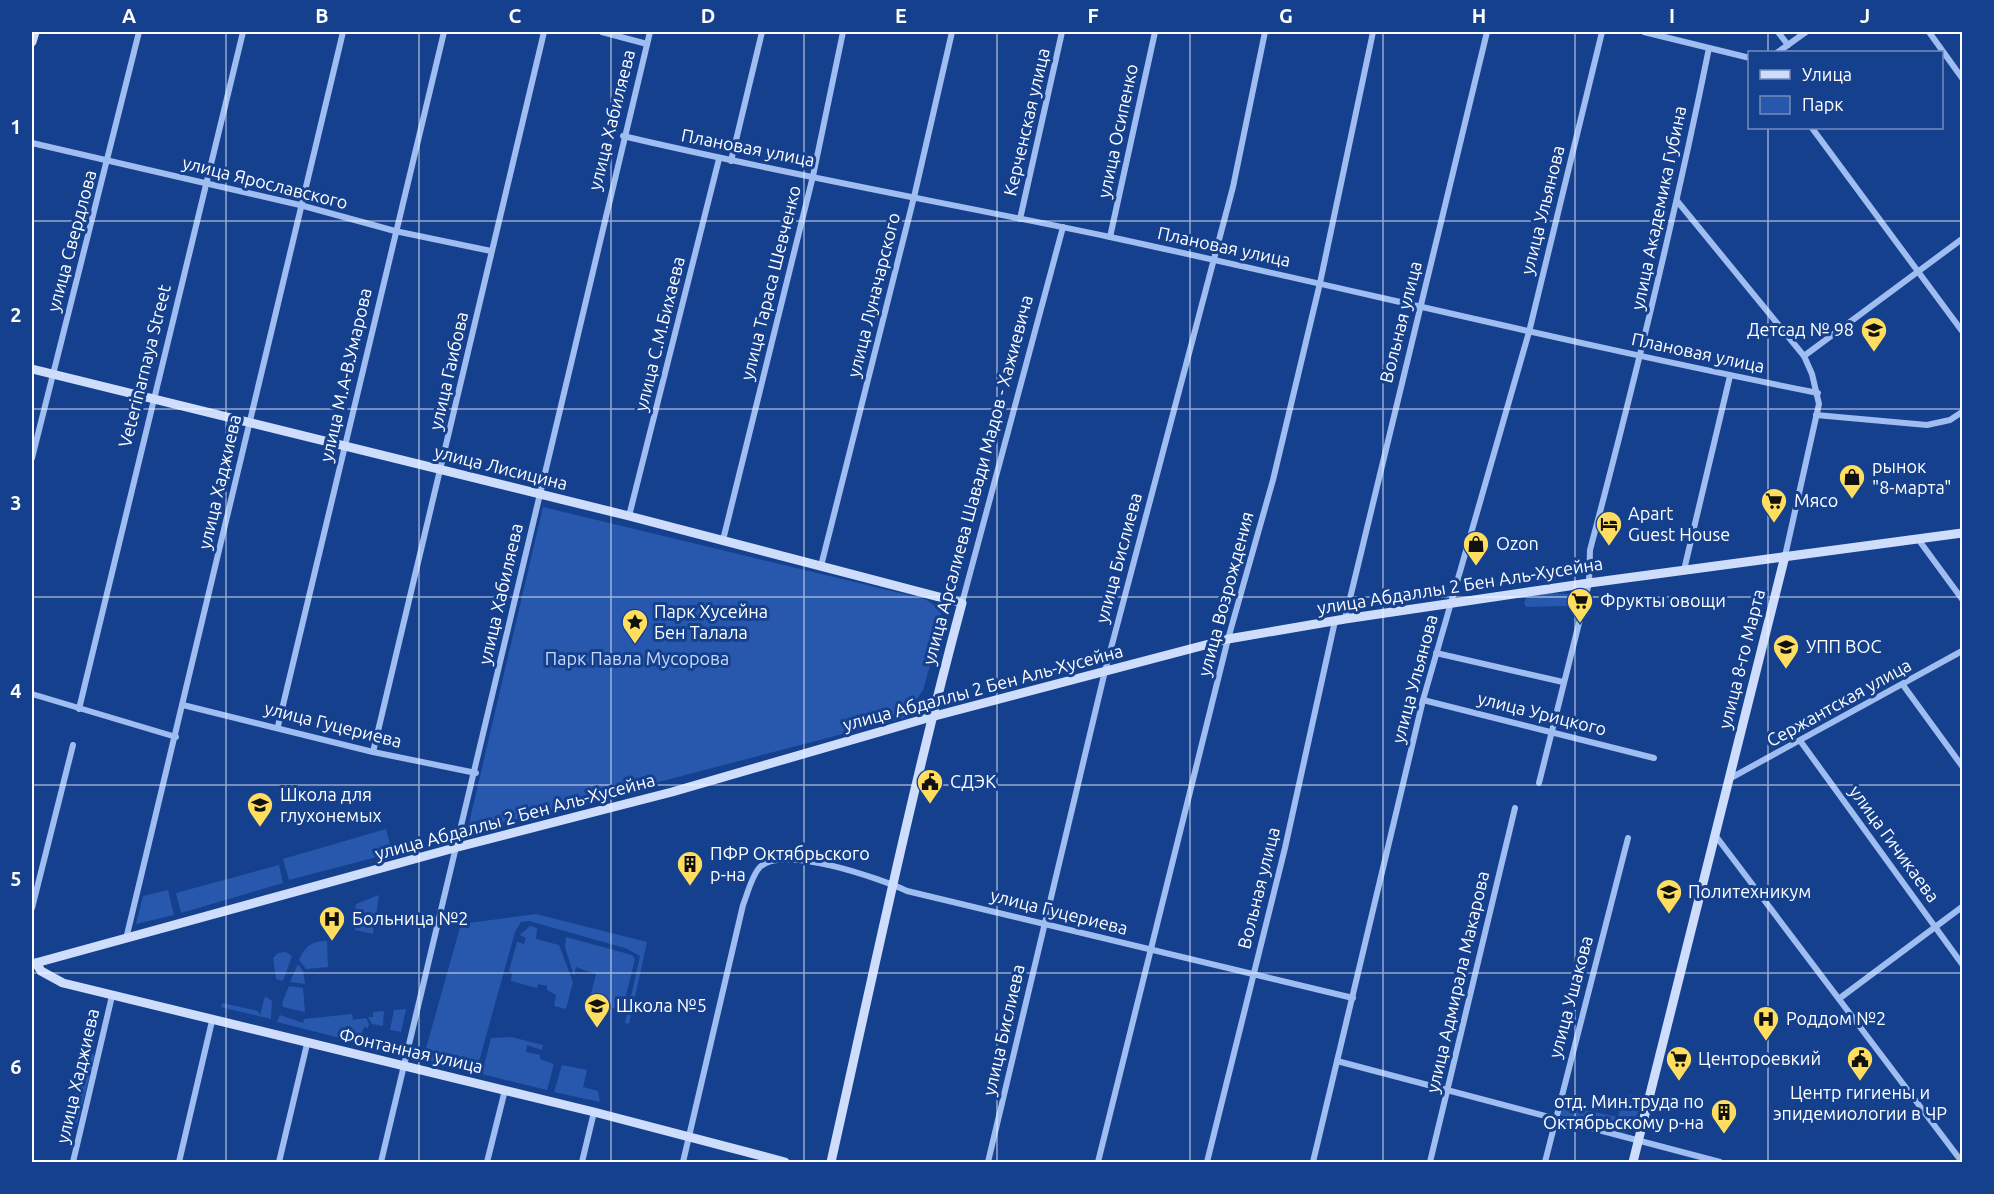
<svg xmlns="http://www.w3.org/2000/svg" width="1994" height="1194" font-family="Ubuntu,sans-serif">
  <rect width="100%" height="100%" fill="#15408e"/>
  <!-- green -->
  <g fill="#2758ad">
    <path d="M 543,507 L 925,599 L 940,609 L 942,623 L 923,690 L 904,718 L 467,832 Z"/>
    <path d="M 1546,593 L 1570,594 L 1570,601 L 1567,606 L 1526,607 L 1524,603 L 1527,597 Z"/>
    <path d="M 386,829 L 392,853 L 289,880 L 283,859 Z"/>
    <path d="M 279,865 L 283,883 L 181,913 L 176,893 Z"/>
    <path d="M 168,890 L 174,915 L 136,924 L 143,896 Z"/>
    <path d="M 379,895 L 376,916 L 355,913 L 356,904 Z"/>
    <path d="M 323,909 L 330,909 L 332,913 L 342,915 L 341,926 L 329,929 Z"/>
    <path d="M 536,914 L 647,942 L 629,1024 L 625,1023 L 640,956 L 625,948 L 529,921 L 521,922 L 515,932 L 476,1072 L 423,1059 L 461,924 Z"/>
    <path d="M 355,919 L 374,922 L 373,934 L 355,930 Z"/>
    <path d="M 530,926 L 537,928 L 536,939 L 559,945 L 573,982 L 566,1009 L 554,1006 L 556,995 L 547,990 L 547,986 L 538,984 L 537,988 L 511,981 L 512,973 L 509,971 L 517,942 L 524,944 L 526,938 L 520,935 Z"/>
    <path d="M 566,937 L 632,955 L 635,959 L 622,1011 L 602,1004 L 599,1017 L 586,1014 L 596,974 L 576,967 L 574,976 L 565,947 Z"/>
    <path d="M 327,941 L 328,967 L 306,969 L 299,960 C 305,946 312,941 327,941 Z"/>
    <path d="M 286,952 L 292,956 L 283,981 L 276,979 L 273,958 L 278,953 Z"/>
    <path d="M 298,964 L 303,971 L 305,984 L 290,982 Z"/>
    <path d="M 289,986 L 303,988 L 305,1012 L 283,1007 L 282,1003 Z"/>
    <path d="M 265,996 L 272,1001 L 271,1019 L 221,1007 L 222,1003 L 258,1011 L 260,1015 Z"/>
    <path d="M 406,1009 L 401,1032 L 390,1030 L 394,1010 Z"/>
    <path d="M 384,1011 L 383,1026 L 372,1024 L 368,1017 L 373,1017 L 373,1012 Z"/>
    <path d="M 352,1014 L 353,1020 L 366,1018 L 369,1024 L 368,1028 L 364,1027 L 361,1035 L 369,1039 L 368,1045 L 277,1022 L 280,1015 L 303,1023 L 304,1019 Z"/>
    <path d="M 511,1037 L 543,1045 L 542,1050 L 527,1045 L 526,1052 L 540,1055 L 540,1059 L 554,1064 L 547,1090 L 482,1074 L 491,1038 Z"/>
    <path d="M 90,1051 L 95,1056 L 77,1123 L 68,1121 L 87,1052 Z"/>
    <path d="M 562,1065 L 587,1070 L 583,1087 L 598,1091 L 600,1102 L 554,1092 Z"/>
    <path d="M 1630,1095 L 1638,1101 L 1640,1109 L 1628,1131 L 1624,1133 L 1560,1115 L 1561,1106 L 1565,1106 L 1618,1117 L 1623,1097 Z"/>
  </g>
  <g fill="none" stroke-linecap="round" stroke-linejoin="round">
    <!-- street -->
    <g stroke="#9fbdf0" stroke-width="6">
      <path d="M 602,32 L 647,44"/>
      <path d="M 1644,32 L 1750,58"/>
      <path d="M 1778,32 L 1788,45"/>
      <path d="M 1929,32 L 1962,78"/>
      <path d="M 1778,52 L 1806,32"/>
      <path d="M 1812,128 L 1962,331"/>
      <path d="M 623,136 C 784,174 948,203 1110,237 C 1346,288 1581,346 1818,393"/>
      <path d="M 32,143 L 300,205 L 395,231 L 491,251"/>
      <path d="M 731,161 L 762,32"/>
      <path d="M 1678,202 L 1804,356 L 1812,374 L 1819,404 L 1785,556"/>
      <path d="M 1020,219 L 1062,32"/>
      <path d="M 1110,237 L 1155,32"/>
      <path d="M 1804,356 L 1962,239"/>
      <path d="M 1816,415 L 1927,425 L 1950,420 L 1962,412"/>
      <path d="M 32,458 L 139,32"/>
      <path d="M 629,516 L 719,159"/>
      <path d="M 1918,539 L 1962,599"/>
      <path d="M 723,540 L 813,176 L 843,32"/>
      <path d="M 821,566 L 914,197 L 952,32"/>
      <path d="M 1684,570 L 1730,376"/>
      <path d="M 962,603 L 1063,227"/>
      <path d="M 1345,619 L 1487,32"/>
      <path d="M 1436,653 L 1563,682"/>
      <path d="M 1903,685 L 1962,766"/>
      <path d="M 32,694 L 176,737"/>
      <path d="M 1423,700 L 1654,758"/>
      <path d="M 183,705 L 373,752 L 476,773"/>
      <path d="M 79,709 L 243,32"/>
      <path d="M 278,726 L 444,32"/>
      <path d="M 1801,742 L 1962,964"/>
      <path d="M 373,752 L 544,32"/>
      <path d="M 1729,779 L 1962,651"/>
      <path d="M 1539,783 L 1589,583 L 1590,550 C 1634,384 1675,217 1709,48"/>
      <path d="M 1715,835 L 1962,1162"/>
      <path d="M 32,908 L 73,745"/>
      <path d="M 126,939 L 343,32"/>
      <path d="M 1840,998 L 1962,907"/>
      <path d="M 1337,1061 L 1720,1162"/>
      <path d="M 73,1162 L 112,996"/>
      <path d="M 179,1162 L 212,1021"/>
      <path d="M 279,1162 L 307,1044"/>
      <path d="M 381,1162 L 650,32"/>
      <path d="M 487,1162 L 505,1090"/>
      <path d="M 582,1162 L 594,1112"/>
      <path d="M 683,1162 L 743,905 C 747,895 752,875 760,867 C 783,844 881,879 907,891 L 1353,998"/>
      <path d="M 988,1162 L 1105,671 L 1233,187 L 1265,32"/>
      <path d="M 1098,1162 L 1228,639 L 1273,480 L 1320,283 L 1373,32"/>
      <path d="M 1207,1162 L 1285,848 L 1335,621"/>
      <path d="M 1313,1162 L 1423,700 L 1529,332 L 1602,32"/>
      <path d="M 1430,1162 L 1515,808"/>
      <path d="M 1545,1162 L 1628,838"/>
    </g>
    <!-- secondary -->
    <g stroke="#cdddfb" stroke-width="9">
      <path d="M 32,42 L 35,32"/>
      <path d="M 32,369 L 629,516 L 962,603 C 912,788 873,975 831,1162"/>
      <path d="M 36,963 L 41,971 L 63,983 L 594,1112 L 785,1162"/>
      <path d="M 32,964 L 458,847 L 672,792 L 931,717 L 1228,639 L 1345,619 L 1589,583 L 1962,533"/>
      <path d="M 1633,1162 L 1785,556"/>
    </g>
  </g>
  <!-- grid -->
  <path fill="none" stroke="#fff" stroke-width="1.5" stroke-opacity="0.55" d="M 226,32 L 226,1162M 419,32 L 419,1162M 611,32 L 611,1162M 804,32 L 804,1162M 997,32 L 997,1162M 1190,32 L 1190,1162M 1383,32 L 1383,1162M 1575,32 L 1575,1162M 1768,32 L 1768,52M 1768,128 L 1768,1162M 32,221 L 1962,221M 32,409 L 1962,409M 32,597 L 1962,597M 32,785 L 1962,785M 32,973 L 1962,973"/>
  <!-- icons -->
  <defs>
    <g id="school-pin" transform="scale(1.35)"><path d="M0 17L-7.5 6A9.5 9.5 0 1 1 7.5 6Z" fill="#ffde5f" stroke="#15408e"/><path d="M0-5L7-2L0 1L-7-2ZM-4 1L0 2.5L4 1V4Q0 6-4 4Z" fill="#111"/></g>
    <g id="shop-pin" transform="scale(1.35)"><path d="M0 17L-7.5 6A9.5 9.5 0 1 1 7.5 6Z" fill="#ffde5f" stroke="#15408e"/><path d="M-5-2.5h2.3a2.7 3.5 0 0 1 5.4 0H5L5.5 6h-11ZM-1.5-2.5h3a1.5 2.3 0 0 0-3 0Z" fill="#111"/></g>
    <g id="supermarket-pin" transform="scale(1.35)"><path d="M0 17L-7.5 6A9.5 9.5 0 1 1 7.5 6Z" fill="#ffde5f" stroke="#15408e"/><path d="M-6-5.5h2.5l.6 2H6L4.5 2H-2.5L-4.4-4H-6ZM-1.5 3.2a1.3 1.3 0 1 0 .1 0ZM3 3.2a1.3 1.3 0 1 0 .1 0Z" fill="#111"/></g>
    <g id="hotel-pin" transform="scale(1.35)"><path d="M0 17L-7.5 6A9.5 9.5 0 1 1 7.5 6Z" fill="#ffde5f" stroke="#15408e"/><path d="M-6-4.5h1.5V1H6V5H4.5V3h-9V5H-6ZM-4 0a1.8 1.8 0 1 1 3.6 0ZM.5 0V-2.5h3Q6-2.5 6 0Z" fill="#111"/></g>
    <g id="sight-pin" transform="scale(1.35)"><path d="M0 17L-7.5 6A9.5 9.5 0 1 1 7.5 6Z" fill="#ffde5f" stroke="#15408e"/><path d="M0-6L1.8-2.2L6-1.7L2.9 1.2L3.7 5.4L0 3.3L-3.7 5.4L-2.9 1.2L-6-1.7L-1.8-2.2Z" fill="#111"/></g>
    <g id="university-pin" transform="scale(1.35)"><path d="M0 17L-7.5 6A9.5 9.5 0 1 1 7.5 6Z" fill="#ffde5f" stroke="#15408e"/><path d="M0-5L7-2L0 1L-7-2ZM-4 1L0 2.5L4 1V4Q0 6-4 4Z" fill="#111"/></g>
    <g id="civic-pin" transform="scale(1.35)"><path d="M0 17L-7.5 6A9.5 9.5 0 1 1 7.5 6Z" fill="#ffde5f" stroke="#15408e"/><path d="M-.6-6.5H3V-4.5H.6V-3L4-1V1h2V6H-6V1h2V-1L-.6-3ZM-1.2 2.5V6h2.4V2.5Z" fill="#111"/></g>
    <g id="building-pin" transform="scale(1.35)"><path d="M0 17L-7.5 6A9.5 9.5 0 1 1 7.5 6Z" fill="#ffde5f" stroke="#15408e"/><path d="M-4-6H4V6H1V3H-1V6H-4ZM-2.5-4.3h1.7v1.8h-1.7ZM.8-4.3h1.7v1.8H.8ZM-2.5-1h1.7V.8h-1.7ZM.8-1h1.7V.8H.8Z" fill="#111"/></g>
    <g id="hospital-pin" transform="scale(1.35)"><path d="M0 17L-7.5 6A9.5 9.5 0 1 1 7.5 6Z" fill="#ffde5f" stroke="#15408e"/><path d="M-5-5h3v3.5h4V-5h3V5h-3V1.5h-4V5h-3Z" fill="#111"/></g>
  </defs>
  <g fill-rule="evenodd">
    <use href="#school-pin" x="1874" y="330"/>
    <use href="#shop-pin" x="1852" y="477"/>
    <use href="#supermarket-pin" x="1774" y="501"/>
    <use href="#hotel-pin" x="1609" y="524"/>
    <use href="#shop-pin" x="1476" y="544"/>
    <use href="#supermarket-pin" x="1580" y="601"/>
    <use href="#sight-pin" x="635" y="622"/>
    <use href="#university-pin" x="1786" y="647"/>
    <use href="#civic-pin" x="930" y="782"/>
    <use href="#school-pin" x="260" y="805"/>
    <use href="#building-pin" x="690" y="864"/>
    <use href="#university-pin" x="1669" y="892"/>
    <use href="#hospital-pin" x="332" y="919"/>
    <use href="#school-pin" x="597" y="1006"/>
    <use href="#hospital-pin" x="1766" y="1019"/>
    <use href="#supermarket-pin" x="1679" y="1059"/>
    <use href="#civic-pin" x="1860" y="1059"/>
    <use href="#building-pin" x="1724" y="1112"/>
  </g>
  <g text-anchor="middle" stroke-width="6" stroke-linejoin="round" paint-order="stroke">
    <!-- street labels -->
    <g font-size="18" fill="#fff" stroke="#15408e">
      <text transform="translate(612 120) rotate(-76)" y="6">улица Хабиляева</text>
      <text transform="translate(1027 122) rotate(-77)" y="6">Керченская улица</text>
      <text transform="translate(1118 131) rotate(-78)" y="6">улица Осипенко</text>
      <text transform="translate(748 148) rotate(11)" y="6">Плановая улица</text>
      <text transform="translate(265 183) rotate(14)" y="6">улица Ярославского</text>
      <text transform="translate(1659 208) rotate(-78)" y="6">улица Академика Губина</text>
      <text transform="translate(1543 210) rotate(-76)" y="6">улица Ульянова</text>
      <text transform="translate(72 241) rotate(-75)" y="6">улица Свердлова</text>
      <text transform="translate(1224 247) rotate(12)" y="6">Плановая улица</text>
      <text transform="translate(771 283) rotate(-76)" y="6">улица Тараса Шевченко</text>
      <text transform="translate(874 295) rotate(-76)" y="6">улица Луначарского</text>
      <text transform="translate(1401 322) rotate(-76)" y="6">Вольная улица</text>
      <text transform="translate(660 334) rotate(-76)" y="6">улица С.М.Бихаева</text>
      <text transform="translate(1698 353) rotate(12)" y="6">Плановая улица</text>
      <text transform="translate(145 366) rotate(-76)" y="6">Veterinarnaya Street</text>
      <text transform="translate(449 371) rotate(-77)" y="6">улица Гаибова</text>
      <text transform="translate(346 375) rotate(-77)" y="6">улица М.А-В.Умарова</text>
      <text transform="translate(501 468) rotate(14)" y="6">улица Лисицина</text>
      <text transform="translate(978 480) rotate(-75)" y="6">улица Арсалиева Шавади Мадов - Хажиевича</text>
      <text transform="translate(220 482) rotate(-77)" y="6">улица Хаджиева</text>
      <text transform="translate(1119 558) rotate(-75)" y="6">улица Бислиева</text>
      <text transform="translate(1460 586) rotate(-9)" y="6">улица Абдаллы 2 Бен Аль-Хусейна</text>
      <text transform="translate(501 594) rotate(-77)" y="6">улица Хабиляева</text>
      <text transform="translate(1226 594) rotate(-75)" y="6">улица Возрождения</text>
      <text transform="translate(1742 659) rotate(-76)" y="6">улица 8-го Марта</text>
      <text transform="translate(1415 679) rotate(-75)" y="6">улица Ульянова</text>
      <text transform="translate(983 688) rotate(-15)" y="6">улица Абдаллы 2 Бен Аль-Хусейна</text>
      <text transform="translate(1839 703) rotate(-29)" y="6">Сержантская улица</text>
      <text transform="translate(1542 714) rotate(14)" y="6">улица Урицкого</text>
      <text transform="translate(333 725) rotate(14)" y="6">улица Гуцериева</text>
      <text transform="translate(515 817) rotate(-15)" y="6">улица Абдаллы 2 Бен Аль-Хусейна</text>
      <text transform="translate(1894 844) rotate(54)" y="6">улица Гичикаева</text>
      <text transform="translate(1259 888) rotate(-76)" y="6">Вольная улица</text>
      <text transform="translate(1059 912) rotate(14)" y="6">улица Гуцериева</text>
      <text transform="translate(1458 982) rotate(-77)" y="6">улица Адмирала Макарова</text>
      <text transform="translate(1571 997) rotate(-75)" y="6">улица Ушакова</text>
      <text transform="translate(1004 1030) rotate(-77)" y="6">улица Бислиева</text>
      <text transform="translate(411 1051) rotate(13)" y="6">Фонтанная улица</text>
      <text transform="translate(78 1076) rotate(-77)" y="6">улица Хаджиева</text>
    </g>
    <!-- poi labels -->
    <g font-size="18" fill="#fff" stroke="#15408e" text-anchor="start">
      <text x="1854" y="336" text-anchor="end">Детсад № 98</text>
      <text x="1872" y="473">рынок<tspan x="1872" dy="21">"8-марта"</tspan></text>
      <text x="1794" y="507">Мясо</text>
      <text x="1628" y="520">Apart<tspan x="1628" dy="21">Guest House</tspan></text>
      <text x="1496" y="550">Ozon</text>
      <text x="1600" y="607">Фрукты овощи</text>
      <text x="654" y="618">Парк Хусейна<tspan x="654" dy="21">Бен Талала</tspan></text>
      <text x="1806" y="653">УПП ВОС</text>
      <text x="950" y="788">СДЭК</text>
      <text x="280" y="801">Школа для<tspan x="280" dy="21">глухонемых</tspan></text>
      <text x="710" y="860">ПФР Октябрьского<tspan x="710" dy="21">р-на</tspan></text>
      <text x="1688" y="898">Политехникум</text>
      <text x="352" y="925">Больница №2</text>
      <text x="616" y="1012">Школа №5</text>
      <text x="1786" y="1025">Роддом №2</text>
      <text x="1698" y="1065">Центороевкий</text>
      <text x="1860" y="1099" text-anchor="middle">Центр гигиены и<tspan x="1860" dy="21">эпидемиологии в ЧР</tspan></text>
      <text x="1704" y="1108" text-anchor="end">отд. Мин.труда по<tspan x="1704" dy="21">Октябрьскому р-на</tspan></text>
    </g>
    <!-- park labels -->
    <g font-size="18" fill="#c6dafc" stroke="#15408e">
      <text x="637" y="665">Парк Павла Мусорова</text>
    </g>
  </g>
  <!-- border -->
  <rect width="1994" height="1194" fill="none" stroke="#15408e" stroke-width="66"/>
  <!-- legend -->
  <rect x="1748" y="51" width="195" height="78" fill="#15408e" stroke="#738cbb" stroke-width="1.5"/>
  <rect x="1760" y="70" width="30" height="9" fill="#cdddfb" stroke="#738cbb" stroke-width="1.5"/>
  <text x="1802" y="81" font-size="18" fill="#ffffff">Улица</text>
  <rect x="1760" y="96" width="30" height="18" fill="#2758ad" stroke="#738cbb" stroke-width="1.5"/>
  <text x="1802" y="111" font-size="18" fill="#ffffff">Парк</text>
  <rect x="33" y="33" width="1928" height="1128" fill="none" stroke="#fff" stroke-width="2"/>
  <g font-size="20" text-anchor="middle" font-weight="bold" fill="#fff">
    <text x="129" y="23">A</text>
    <text x="322" y="23">B</text>
    <text x="515" y="23">C</text>
    <text x="708" y="23">D</text>
    <text x="901" y="23">E</text>
    <text x="1093" y="23">F</text>
    <text x="1286" y="23">G</text>
    <text x="1479" y="23">H</text>
    <text x="1672" y="23">I</text>
    <text x="1865" y="23">J</text>
    <text x="16" y="134">1</text>
    <text x="16" y="322">2</text>
    <text x="16" y="510">3</text>
    <text x="16" y="698">4</text>
    <text x="16" y="886">5</text>
    <text x="16" y="1074">6</text>
  </g>
</svg>
